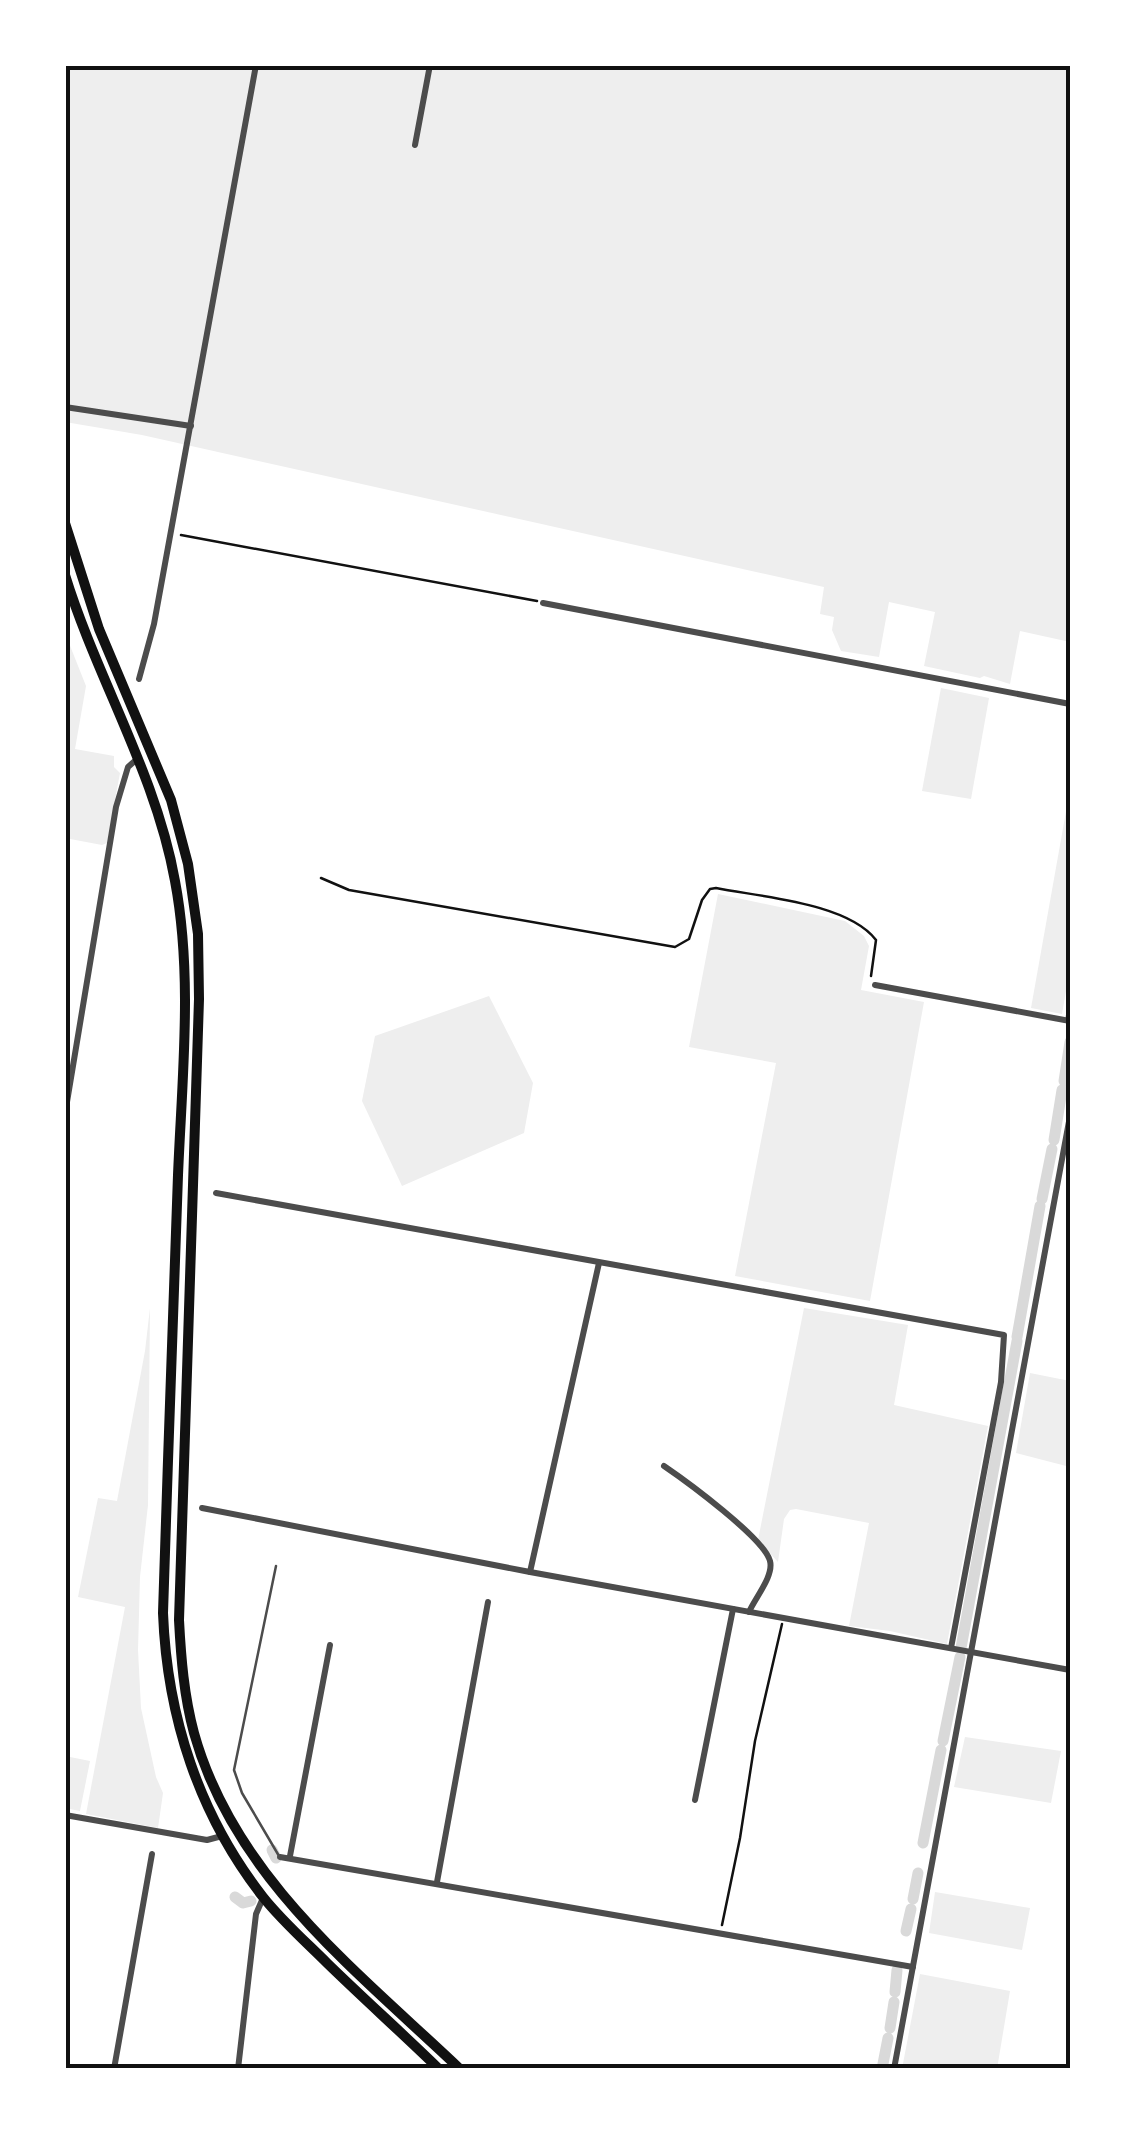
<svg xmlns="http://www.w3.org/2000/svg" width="1135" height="2134" font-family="'PT Sans',sans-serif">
  <rect width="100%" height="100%" fill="#fff"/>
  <!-- green -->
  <g fill="#eee">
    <path d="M 65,65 L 1070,65 L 1070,642 L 1020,631 L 1010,684 L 984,676 L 980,678 L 924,666 L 935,612 L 889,602 L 879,657 L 841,651 L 832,630 L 834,617 L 820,614 L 824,587 L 142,435 L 65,422 Z"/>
    <path d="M 65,633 L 86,686 L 75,749 L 114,756 L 114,767 L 120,773 L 107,843 L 102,845 L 65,838 Z"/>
    <path d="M 941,688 L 989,698 L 971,799 L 922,791 Z"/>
    <path d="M 1070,789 L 1070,968 L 1062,1014 L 1031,1008 Z"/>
    <path d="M 718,894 L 845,921 L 864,936 L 869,946 L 861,990 L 924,1002 L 870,1301 L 735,1276 L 776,1063 L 689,1047 Z"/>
    <path d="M 489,996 L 533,1083 L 524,1133 L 402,1186 L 362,1101 L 375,1036 Z"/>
    <path d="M 150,1308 L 148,1505 L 140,1577 L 138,1650 L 141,1708 L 156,1777 L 163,1793 L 158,1828 L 86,1814 L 125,1607 L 78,1597 L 98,1498 L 117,1501 L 145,1351 Z"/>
    <path d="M 804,1308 L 908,1325 L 894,1405 L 988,1426 L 947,1644 L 890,1631 L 849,1626 L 869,1523 L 796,1509 L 790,1510 L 784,1519 L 778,1562 L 758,1540 Z"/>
    <path d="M 1030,1373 L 1070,1381 L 1070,1467 L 1016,1453 Z"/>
    <path d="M 965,1737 L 1061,1751 L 1051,1803 L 954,1787 Z"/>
    <path d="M 65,1756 L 90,1761 L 80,1811 L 65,1808 Z"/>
    <path d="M 935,1892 L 1030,1908 L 1022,1950 L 929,1933 Z"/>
    <path d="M 920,1974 L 1010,1991 L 997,2069 L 902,2069 Z"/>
  </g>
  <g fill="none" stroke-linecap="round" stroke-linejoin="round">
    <!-- canal -->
    <g stroke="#d9d9d9" stroke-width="11">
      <path d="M 1064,1081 L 1070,1042"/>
      <path d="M 1054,1140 L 1062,1090"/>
      <path d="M 1042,1199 L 1052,1149"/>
      <path d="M 1017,1337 L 1040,1206"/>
      <path d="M 961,1648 L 1017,1341"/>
      <path d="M 943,1741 L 960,1657"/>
      <path d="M 923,1843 L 941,1750"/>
      <path d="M 272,1850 L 276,1858"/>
      <path d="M 235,1897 L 243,1903 L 251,1901"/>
      <path d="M 913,1899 L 918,1873"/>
      <path d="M 906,1931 L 911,1909"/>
      <path d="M 895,1992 L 897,1970"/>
      <path d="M 890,2028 L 894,2002"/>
      <path d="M 882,2069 L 888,2038"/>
    </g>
    <!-- path -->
    <g stroke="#111" stroke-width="2.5">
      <path d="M 181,535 L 537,601"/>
      <path d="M 321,878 L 349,890 L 675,947 L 689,939 L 702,900 L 710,889 L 716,888 C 761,897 848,903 876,940 L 871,976"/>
      <path d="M 722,1925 L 740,1838 L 755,1741 L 782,1624"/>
    </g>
    <!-- service -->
    <g stroke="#4c4c4c" stroke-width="2.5">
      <path d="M 1067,1017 L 1070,989"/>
      <path d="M 276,1566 L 234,1770 L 242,1793 L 279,1856"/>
    </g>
    <!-- minor -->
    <g stroke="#4c4c4c" stroke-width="6">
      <path d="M 415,145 L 430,65"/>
      <path d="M 65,407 L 191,426"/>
      <path d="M 543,603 L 1070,704"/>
      <path d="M 139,679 L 154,624 L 256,65"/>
      <path d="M 875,985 L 1070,1021"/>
      <path d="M 65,1114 L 116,807 L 128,767 L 137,759"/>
      <path d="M 216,1193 L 1004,1335 L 1001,1382 L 951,1648"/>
      <path d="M 664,1466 C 686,1481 764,1538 770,1561 C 774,1576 755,1598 749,1612"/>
      <path d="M 202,1508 L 530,1572 L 1070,1670"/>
      <path d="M 530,1572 L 599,1263"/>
      <path d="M 695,1800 L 733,1609"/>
      <path d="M 65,1815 L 207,1840 L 222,1836"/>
      <path d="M 290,1856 L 330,1645"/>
      <path d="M 280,1857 L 913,1967"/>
      <path d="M 437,1882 L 488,1602"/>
      <path d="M 114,2069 L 152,1854"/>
      <path d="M 238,2069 L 256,1914 L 263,1898"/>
      <path d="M 894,2069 L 1070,1116"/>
    </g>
    <!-- trunk -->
    <g stroke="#111" stroke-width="10">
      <path d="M 65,523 L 99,629 L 171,800 L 188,864 L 198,934 L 199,999 L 179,1620 C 181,1658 184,1696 194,1733 C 234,1877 357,1971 460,2069"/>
      <path d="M 65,575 C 97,679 156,774 175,881 C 193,976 182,1078 178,1175 C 172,1321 168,1467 163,1613 C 167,1717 199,1815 263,1897 C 282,1921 306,1942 327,1963 C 364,1999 402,2033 439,2069"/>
    </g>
  </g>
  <!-- border -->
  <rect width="1135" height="2134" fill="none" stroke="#ffffff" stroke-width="135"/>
  <rect x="68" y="68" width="1000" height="1998" fill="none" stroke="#111" stroke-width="4"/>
</svg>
